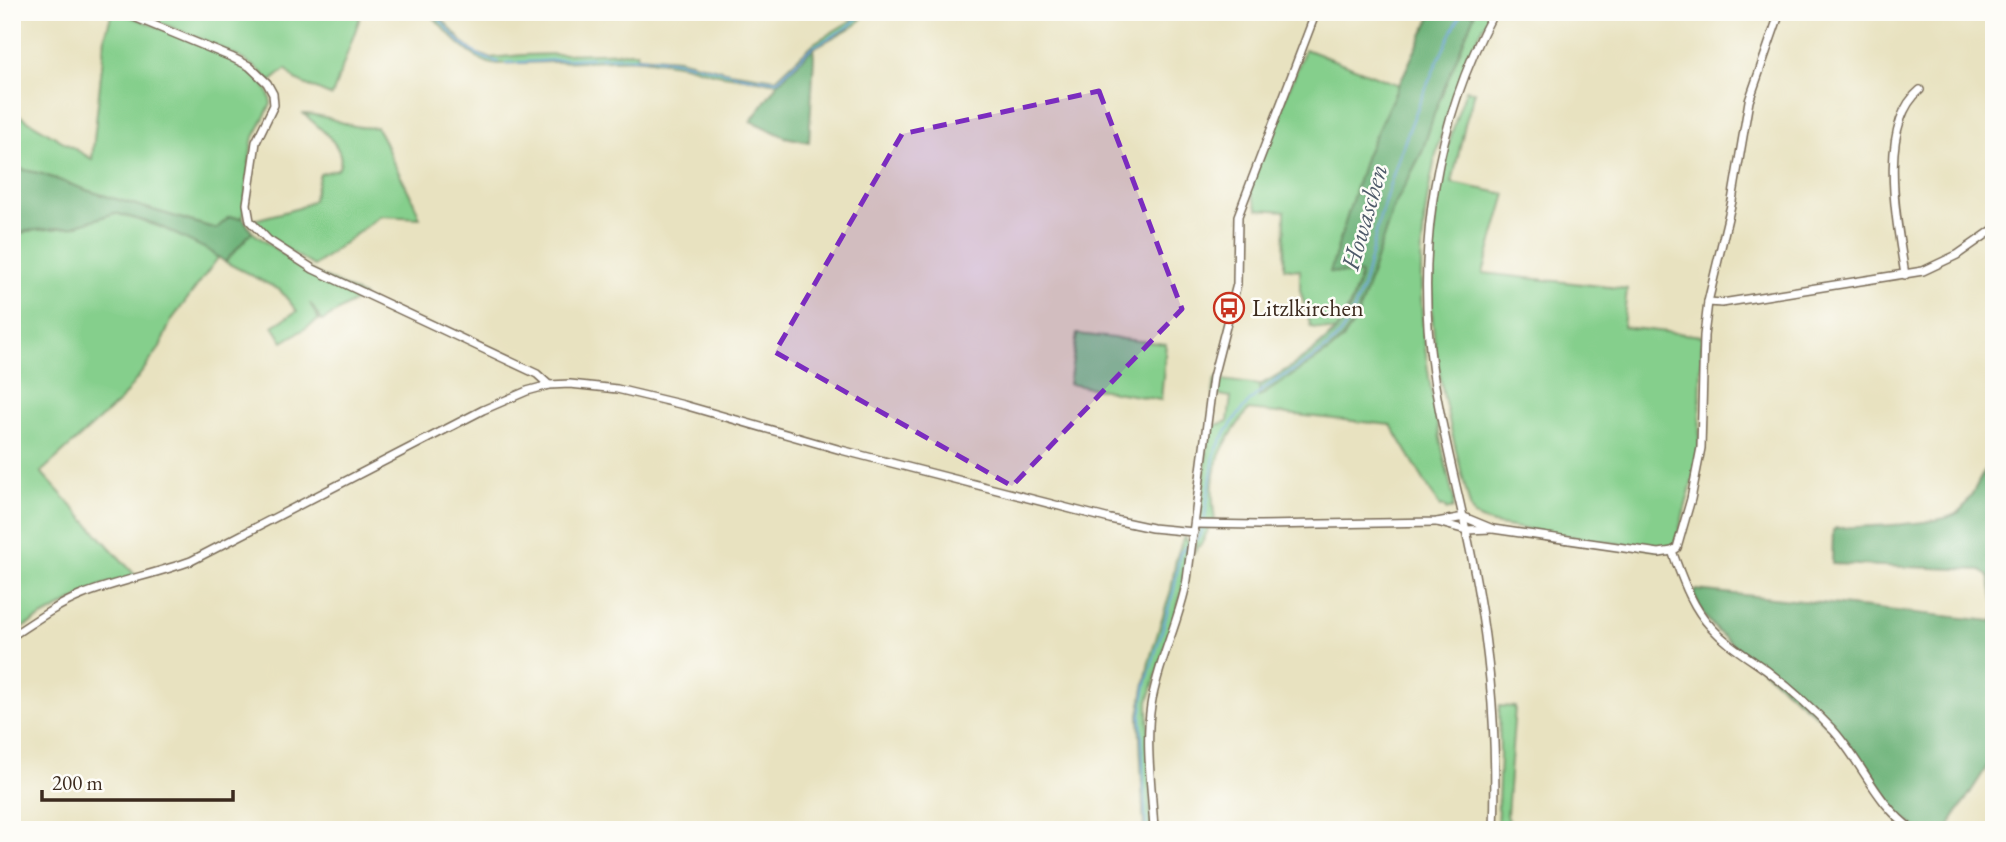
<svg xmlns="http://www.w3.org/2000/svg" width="2006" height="842" font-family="'EB Garamond',serif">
  <rect width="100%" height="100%" fill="#fdfcf7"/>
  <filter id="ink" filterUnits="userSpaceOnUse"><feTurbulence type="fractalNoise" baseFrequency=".0143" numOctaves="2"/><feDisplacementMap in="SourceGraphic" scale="14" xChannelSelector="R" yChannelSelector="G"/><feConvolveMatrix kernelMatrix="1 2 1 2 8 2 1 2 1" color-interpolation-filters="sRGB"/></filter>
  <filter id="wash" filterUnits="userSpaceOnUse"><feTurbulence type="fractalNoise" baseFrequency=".00686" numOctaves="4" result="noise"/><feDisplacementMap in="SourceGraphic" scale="28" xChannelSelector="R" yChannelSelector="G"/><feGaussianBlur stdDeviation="1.57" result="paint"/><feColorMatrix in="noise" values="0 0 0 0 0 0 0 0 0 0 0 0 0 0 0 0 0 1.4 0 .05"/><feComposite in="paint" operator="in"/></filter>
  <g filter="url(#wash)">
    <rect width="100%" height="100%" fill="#e8e2c0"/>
    <!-- green -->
    <g fill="#85cf8c" stroke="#607c55" stroke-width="2">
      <path d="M 112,12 C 130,13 232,57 248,69 C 260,78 270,89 271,104 L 252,141 L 243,218 L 229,217 L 217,229 L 89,191 L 42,174 L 12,167 L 12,111 L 92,159 L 105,37 Z"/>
      <path d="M 132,12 L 362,12 L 332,96 L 297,81 L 286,69 L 270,82 C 251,53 165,26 132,12 Z"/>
      <path d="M 429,12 L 436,12 L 463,43 L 475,53 L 490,58 L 523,55 L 637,52 L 637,56 L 679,59 L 729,72 L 776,79 L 814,43 L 852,20 L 860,12 L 867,12 L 856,25 L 813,48 L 778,83 L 717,74 L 684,65 L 643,59 L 491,64 C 465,54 448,33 429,12 Z"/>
      <path d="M 1474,12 L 1491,12 C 1439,107 1413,218 1423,327 C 1428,385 1440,443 1454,500 L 1453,508 L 1447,510 L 1443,506 L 1440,507 L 1391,425 L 1248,410 C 1218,451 1207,469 1215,521 L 1207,522 L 1209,528 L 1202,543 L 1195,551 L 1210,427 L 1228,421 L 1231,397 L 1213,394 L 1215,379 L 1260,385 L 1259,396 L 1329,351 L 1343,339 L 1356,320 L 1393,208 L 1422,152 L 1435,111 Z"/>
      <path d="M 1305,49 L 1399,85 L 1366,155 L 1331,271 L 1361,274 L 1352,301 L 1335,331 L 1311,327 L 1300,290 L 1300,270 L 1284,268 L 1285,211 L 1258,209 L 1249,189 Z"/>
      <path d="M 1466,90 L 1475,92 L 1465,124 L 1452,183 L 1506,194 L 1483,273 L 1627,289 L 1623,327 L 1702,336 L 1699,447 L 1693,479 L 1675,545 L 1670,549 L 1658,550 L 1493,524 L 1474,516 L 1471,510 C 1458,458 1444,406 1436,353 C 1424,266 1435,172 1466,90 Z"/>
      <path d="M 304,114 C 328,113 351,131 376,127 C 385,138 387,149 393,162 C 403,180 413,198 420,218 L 380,216 L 314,266 L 275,242 L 254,220 L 299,208 L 313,200 L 320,174 L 338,169 C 350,149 318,127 304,114 Z"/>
      <path d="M 115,213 C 147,222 193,235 218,258 L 171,321 L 159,349 L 121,400 L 41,472 L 136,576 L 102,585 L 12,633 L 12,238 L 26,231 L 71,227 Z"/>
      <path d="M 252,232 L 292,261 L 363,296 L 322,321 L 310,303 L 319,320 L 283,342 L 273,326 L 297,311 L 280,290 L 225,262 Z"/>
      <path d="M 1077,334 L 1166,344 L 1161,400 L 1069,384 Z"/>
      <path d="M 1184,536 L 1189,543 L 1181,595 L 1148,702 L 1151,830 L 1144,830 L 1139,715 L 1149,662 L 1171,590 L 1176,559 Z"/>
      <path d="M 1499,706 L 1515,707 L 1507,815 L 1512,830 L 1497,830 L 1500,755 Z"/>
    </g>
    <!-- forest -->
    <g fill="#6cb278" stroke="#546e4b" stroke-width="2">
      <path d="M 1433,12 L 1475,13 L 1435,111 L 1422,152 L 1393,208 L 1356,320 L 1342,339 L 1329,351 L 1259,397 L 1260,385 C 1288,370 1330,343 1346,316 C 1353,303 1357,288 1361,274 L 1330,272 L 1366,155 Z"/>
      <path d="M 813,48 L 814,57 L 809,142 L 785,137 L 751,121 L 778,83 Z"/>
      <path d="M 12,167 L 42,174 L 89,191 L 216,229 L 229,217 L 243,218 L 252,232 L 225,262 L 210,251 L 155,224 L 115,213 L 71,227 L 26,231 L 12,238 Z"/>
      <path d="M 1994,454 L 1994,602 L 1989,576 L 1981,570 L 1832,564 L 1833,530 L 1836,528 C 1860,526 1945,526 1960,511 C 1973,497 1983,470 1994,454 Z"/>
      <path d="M 1696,590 L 1992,621 L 1994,618 L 1994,756 L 1946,830 L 1918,830 L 1890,806 L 1847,742 L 1717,631 L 1704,615 L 1693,594 Z"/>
    </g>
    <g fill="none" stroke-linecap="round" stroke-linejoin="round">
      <!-- stream -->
      <g stroke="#6aa2d9" stroke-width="2">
        <path d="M 434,12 C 452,35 469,56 498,62"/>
        <path d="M 505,63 C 553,61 603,55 651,58 C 694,60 734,79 778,80 L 811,48 L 848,27 L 864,12"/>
        <path d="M 1204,522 L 1214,456 C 1221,436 1244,404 1261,391 C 1288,370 1326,358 1345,327 C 1366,293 1371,248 1382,210 C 1402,142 1429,75 1462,12"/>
        <path d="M 1196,540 L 1201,534 L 1203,527"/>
        <path d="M 1146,830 L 1141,716 L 1146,684 L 1174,590 L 1180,553 L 1188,545"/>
      </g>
    </g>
  </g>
  <g filter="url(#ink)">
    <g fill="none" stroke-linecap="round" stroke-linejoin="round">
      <!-- minor casing -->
      <g stroke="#786a57" stroke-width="10">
        <g id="minor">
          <path d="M 122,12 L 231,57 L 249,66 L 267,83 L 273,94 L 274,105 L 256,142 L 247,204 L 250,221 L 268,240 L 313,269 L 537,374 L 549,385"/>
          <path d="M 1905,275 C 1898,227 1876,126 1920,90"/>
          <path d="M 1708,302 L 1722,303 L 1923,271 L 1957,255 L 1994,229"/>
          <path d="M 1437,522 L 1466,530 L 1492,529"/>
          <path d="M 1195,524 L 1259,525 L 1437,522 L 1464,517 L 1493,529 L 1659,553 L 1672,551 L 1677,548 L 1691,499 L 1701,448 L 1704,336 L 1708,302 L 1732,201 L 1749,101 L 1780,12"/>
          <path d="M 1672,551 C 1682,577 1691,606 1711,627 C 1728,646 1750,658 1770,673 C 1792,690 1814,710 1833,730 C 1862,762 1877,805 1913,830"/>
          <path d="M 12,636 C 35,621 57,605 82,595 C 118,581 155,574 191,561 L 483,410 L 527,391 L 549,385 L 570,384 L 617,389 L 684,405 L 841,450 L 1110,519 L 1152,528 L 1194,532"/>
          <path d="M 1154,830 C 1152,789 1145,745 1151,705 C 1158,662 1179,622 1187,580 L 1213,377 L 1237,284 L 1238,216 L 1316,12"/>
          <path d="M 1494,830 C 1497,750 1492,670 1478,591 C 1466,518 1444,447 1433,373 C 1415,250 1435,122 1494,12"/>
        </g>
      </g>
      <!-- minor -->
      <use href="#minor" stroke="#fff" stroke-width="7"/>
    </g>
  </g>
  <!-- marked area -->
  <path fill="#7b2cbf" fill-opacity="0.2" stroke="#7b2cbf" stroke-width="5" stroke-dasharray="14 9" stroke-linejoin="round" d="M 1099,91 L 1182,309 L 1012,486 L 775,352 L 902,134 Z"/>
  <!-- icons -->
  <defs>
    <g id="bus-ring" transform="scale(1.575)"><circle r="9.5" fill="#fdfcf7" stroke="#c8321e" stroke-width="1.5"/><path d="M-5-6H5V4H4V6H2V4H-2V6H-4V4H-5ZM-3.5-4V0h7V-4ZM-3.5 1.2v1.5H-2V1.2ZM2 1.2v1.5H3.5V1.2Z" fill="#c8321e"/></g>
  </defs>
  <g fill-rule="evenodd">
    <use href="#bus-ring" x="1229" y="308"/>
  </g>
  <g text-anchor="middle" stroke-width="5" stroke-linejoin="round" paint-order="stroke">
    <!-- poi labels -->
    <g font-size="24" fill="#3b2a1e" stroke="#fdfcf7" text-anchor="start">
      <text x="1252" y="316">Litzlkirchen</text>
    </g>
    <!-- water labels -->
    <g font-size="26" font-style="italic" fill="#4e5a69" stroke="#fdfcf7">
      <text transform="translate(1364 217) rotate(-74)" y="9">Howaschen</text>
    </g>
  </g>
  <!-- margin -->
  <rect width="2006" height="842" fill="none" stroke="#fdfcf7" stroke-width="42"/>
  <!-- scale -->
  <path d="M42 790v10h191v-10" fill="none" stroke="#3b2a1e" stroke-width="3.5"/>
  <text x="52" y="790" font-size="21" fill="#3b2a1e" stroke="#fdfcf7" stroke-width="5" paint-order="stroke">200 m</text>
</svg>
